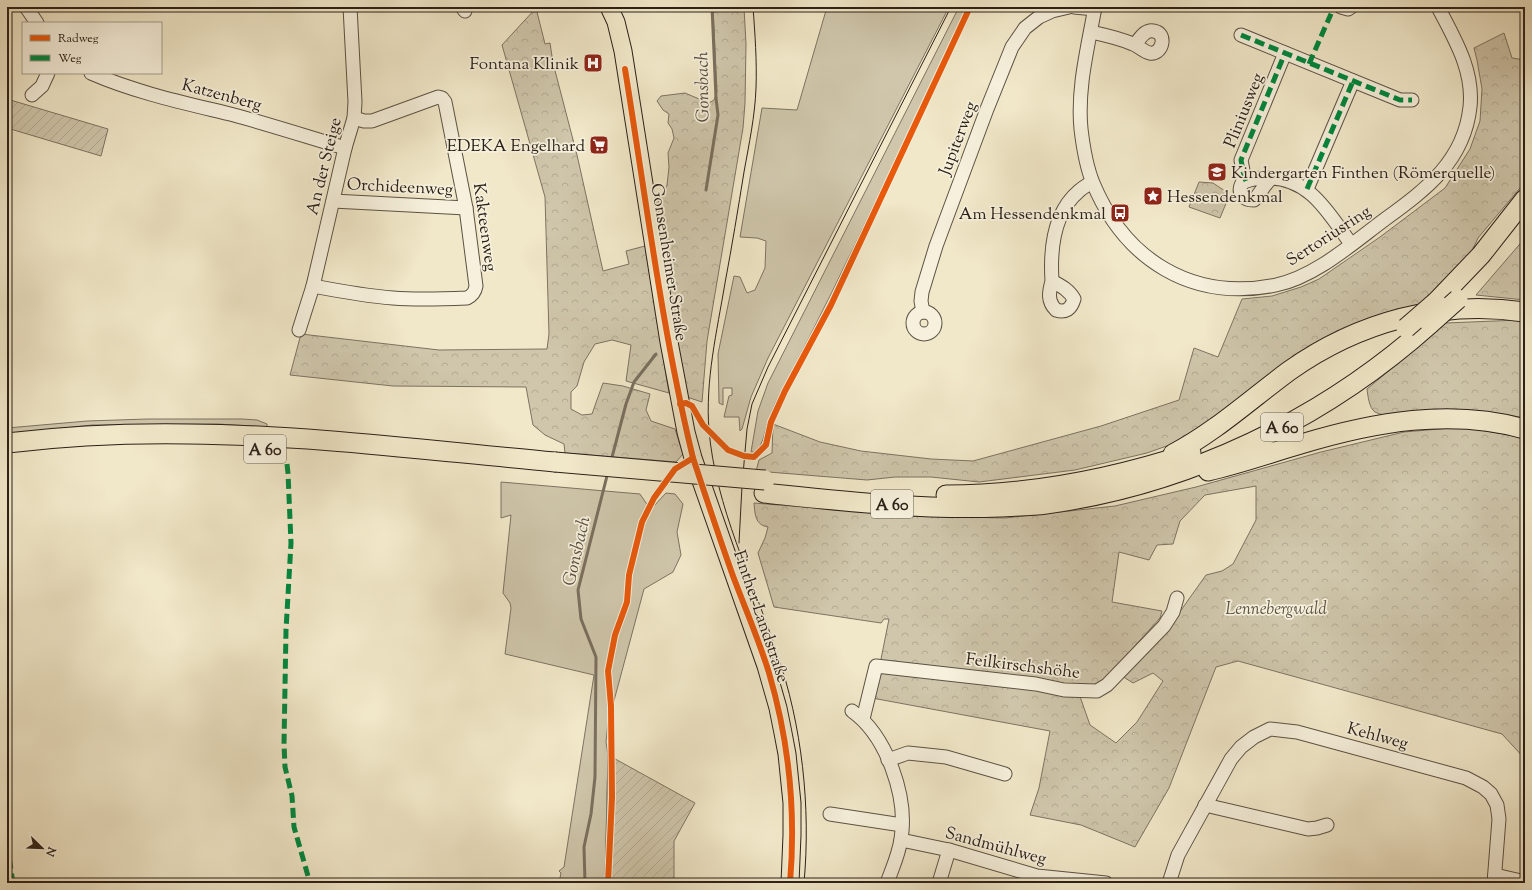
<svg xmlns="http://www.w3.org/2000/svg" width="1532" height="890" font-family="'Sorts Mill Goudy',serif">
  <defs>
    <pattern id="forest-crowns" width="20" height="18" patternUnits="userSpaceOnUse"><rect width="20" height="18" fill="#cfc6ab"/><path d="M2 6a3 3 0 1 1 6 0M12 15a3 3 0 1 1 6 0" fill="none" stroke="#b2aa92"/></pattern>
    <pattern id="garden-furrows" width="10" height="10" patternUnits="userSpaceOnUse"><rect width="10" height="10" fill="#cfc6ab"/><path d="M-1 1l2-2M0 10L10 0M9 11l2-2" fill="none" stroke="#b2aa92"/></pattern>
  </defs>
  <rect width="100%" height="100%" fill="#f1e8c9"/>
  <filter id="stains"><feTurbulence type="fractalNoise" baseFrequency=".005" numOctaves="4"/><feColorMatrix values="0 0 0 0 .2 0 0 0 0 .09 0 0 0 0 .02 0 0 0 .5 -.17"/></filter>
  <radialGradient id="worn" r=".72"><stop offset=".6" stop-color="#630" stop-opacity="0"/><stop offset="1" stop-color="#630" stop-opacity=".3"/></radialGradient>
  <!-- grass -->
  <g fill="#cfc6ab" stroke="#7d7362">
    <path d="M 827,7 L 949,7 L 768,358 L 751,397 L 742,429 L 740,431 L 739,417 L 724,417 L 729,396 L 732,395 L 732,388 L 723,388 L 723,405 L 719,403 L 718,354 L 734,276 L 740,277 L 747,293 L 755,290 L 765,268 L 766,241 L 757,238 L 740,237 L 762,108 L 797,110 Z"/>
    <path d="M 959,7 L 968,7 C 906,133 850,262 784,386 C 778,397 772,410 768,422 C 764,433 764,444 755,452 L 751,452 L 758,411 L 768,383 Z"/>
    <path d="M 148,419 L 242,419 L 257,420 L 267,424 L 267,427 L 218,424 L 92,425 L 7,434 L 7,428 L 87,421 Z"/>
    <path d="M 501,482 L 640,494 L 646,503 L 653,507 L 666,493 L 675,494 L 683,504 L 677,532 L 681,555 L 673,572 L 644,589 L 608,723 L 606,742 L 608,755 L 605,883 L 559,883 L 561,873 L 559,871 L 564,867 L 594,675 L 505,654 L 511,608 L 510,603 L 503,593 L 511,515 L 501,518 Z"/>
  </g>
  <!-- forest -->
  <g fill="url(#forest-crowns)" stroke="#7d7362" fill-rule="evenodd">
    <path d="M 713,7 L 744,7 L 746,44 L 745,103 L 743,128 L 707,341 L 702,402 L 687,397 L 661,251 L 659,221 L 658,202 L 667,185 L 669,167 L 668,153 L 674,138 L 672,129 L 668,123 L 669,114 L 663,110 L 657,101 L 661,96 L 685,93 L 704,101 L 707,104 L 714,100 L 717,92 Z"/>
    <path d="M 536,8 L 545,44 L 550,43 L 553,63 L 577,155 L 603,271 L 629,264 L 626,251 L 645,246 L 669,393 L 626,381 L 631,345 L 612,340 L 595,344 L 584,362 L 577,386 L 571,392 L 571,409 L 582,415 L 592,414 L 603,383 L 623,386 L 650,394 L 646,410 L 651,421 L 675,429 L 683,454 L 676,462 L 565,453 L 564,444 L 545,435 L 533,425 L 526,387 L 393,386 L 290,375 L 301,334 L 439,350 L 547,349 L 549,334 L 545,197 L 502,45 Z"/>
    <path d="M 1504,33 L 1512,58 L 1525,60 L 1525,182 L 1478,238 L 1471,253 L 1425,304 L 1397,309 L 1364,323 L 1175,443 L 1147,453 L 1075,470 L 979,482 L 931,477 L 895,477 L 867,480 L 756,471 L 759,460 L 772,453 L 773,424 L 820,442 L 861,451 L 931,459 L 973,461 L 1101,426 L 1179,400 L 1194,348 L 1218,357 L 1242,299 L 1272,296 L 1301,287 L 1319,279 L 1380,237 L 1445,188 L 1470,149 L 1480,121 L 1482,89 L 1477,60 L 1474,48 Z"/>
    <path d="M 1199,182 L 1213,183 L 1225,191 L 1223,196 L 1227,201 L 1220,218 L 1189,207 Z"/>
    <path d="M 1525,238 L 1525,300 L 1476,295 Z"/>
    <path d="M 1519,320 L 1525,322 L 1525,418 C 1488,411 1455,407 1418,411 C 1405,413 1387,419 1375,412 C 1369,408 1368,396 1367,389 L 1446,323 Z"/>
    <path d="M 1462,427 L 1510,435 L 1525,440 L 1525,759 L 1502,734 L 1238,661 L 1216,667 L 1169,788 L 1135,847 L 1081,825 L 1030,815 L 1039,788 L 1050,731 L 872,698 L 883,662 L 881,659 L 889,619 L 884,619 L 881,623 L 774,607 L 758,553 L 765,538 L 768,527 C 755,525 755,514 754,503 L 912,516 L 1005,518 L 1115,506 L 1196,487 L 1321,452 L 1404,432 ZM 1256,486 L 1256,520 L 1233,564 L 1222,571 L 1206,575 L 1179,613 L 1122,676 L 1133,683 L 1153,673 L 1163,681 L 1137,722 L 1116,743 L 1090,725 L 1077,688 L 1098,685 L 1105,679 L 1160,618 L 1162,611 L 1112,602 L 1119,552 L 1149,560 L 1157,545 L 1173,544 L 1180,521 L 1205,495 Z"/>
  </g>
  <!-- garden -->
  <g fill="url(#garden-furrows)" stroke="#7d7362">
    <path d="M 7,99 L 108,129 L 101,156 L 7,128 Z"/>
    <path d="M 608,755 L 695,803 L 674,841 L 674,883 L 605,883 Z"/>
  </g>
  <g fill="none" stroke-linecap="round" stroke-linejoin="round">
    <!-- stream -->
    <g stroke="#7a6f5e" stroke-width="3">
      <path d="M 706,190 L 718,115 L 716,98 L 712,7"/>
      <path d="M 611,461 L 626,404 L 634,382 L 656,354"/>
      <path d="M 585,883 L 584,847 L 591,814 L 595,777 L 596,657 L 581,619 L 578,590 L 608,472"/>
    </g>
    <!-- minor casing -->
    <g stroke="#5c5244" stroke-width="15">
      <g id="minor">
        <path d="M 26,7 L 37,23"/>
        <path d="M 462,7 L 465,11"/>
        <path d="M 1074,7 L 1095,9"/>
        <path d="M 1095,7 C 1088,47 1077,88 1081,129 C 1083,146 1086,166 1093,183 C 1125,260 1192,302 1276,285 C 1315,277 1353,243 1384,220 C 1425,190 1464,162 1470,107 C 1474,70 1454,38 1438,7"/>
        <path d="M 1341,7 L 1348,9 L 1351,7"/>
        <path d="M 1091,32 C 1105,35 1119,38 1133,44 C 1139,46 1144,52 1150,53 C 1161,55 1167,37 1157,32 C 1146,27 1140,38 1135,45"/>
        <path d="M 1241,35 L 1400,100 L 1412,100"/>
        <path d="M 91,73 C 137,93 185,103 234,115 C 271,125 308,137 345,148"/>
        <path d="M 32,95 L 42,86 L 48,73"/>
        <path d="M 1272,178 C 1264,184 1261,193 1254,200 C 1243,200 1237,193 1242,183 C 1250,179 1258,178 1267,178 C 1310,177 1329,214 1351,244"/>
        <path d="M 1246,181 L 1244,176 L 1241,160 L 1285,53"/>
        <path d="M 1307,189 L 1353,81"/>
        <path d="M 333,201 L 466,208"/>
        <path d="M 1052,281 C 1049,292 1047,301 1056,310 C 1066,313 1071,309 1074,299 C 1069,290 1061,286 1052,281 C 1050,250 1054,212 1079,191 C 1083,187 1088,185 1092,182"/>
        <path d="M 313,286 C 339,291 366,296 393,298 C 417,300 442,299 467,298 C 473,295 475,292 476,286 L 466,208 L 445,102 L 442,98 L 438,97 L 372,121 L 364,121 L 354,118"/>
        <path d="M 923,312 L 921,301 L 922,292 L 936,246 L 987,109 L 1012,47 L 1025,28 L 1039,17 L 1052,11 L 1069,7"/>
        <circle cx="924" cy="323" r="11"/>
        <path d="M 299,330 L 313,286 L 345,148 L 354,118 L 355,102 L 350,7"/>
        <path d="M 852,711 C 887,736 908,797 901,839 C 899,854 892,869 887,883"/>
        <path d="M 863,719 L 876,666 L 1036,684 L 1064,690 L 1097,691 L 1107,685 L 1164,626 L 1173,612 L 1177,598"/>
        <path d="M 888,760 L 908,753 L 946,757 L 1005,774"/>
        <path d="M 1205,805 L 1308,829 L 1317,828 L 1327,825"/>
        <path d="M 830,814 L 902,825"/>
        <path d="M 901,840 L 949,850 L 1037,876 L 1106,883"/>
        <path d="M 1495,875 L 1525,882"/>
        <path d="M 939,883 L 949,850"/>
        <path d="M 1169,883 L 1178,855 L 1231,759 L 1241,747 L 1254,737 L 1270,729 L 1297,732 L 1466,778 L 1483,787 L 1491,794 L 1497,805 L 1499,819 L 1494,883"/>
      </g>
    </g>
    <!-- major casing -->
    <g stroke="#2b2018" stroke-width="19">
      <path id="major" d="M 609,7 L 616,22 L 623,51 L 669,342 L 686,432 L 693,458 L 766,666 L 778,708 L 783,733 L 787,754 L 792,803 L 792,835 L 790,883"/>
    </g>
    <!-- highway casing -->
    <g stroke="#2b2018" stroke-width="21">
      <g id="highway">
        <path d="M 1436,302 L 1481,255 L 1525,199"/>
        <path d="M 7,443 C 67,436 128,433 188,434 C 311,435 433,451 555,462"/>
        <path d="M 1173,454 C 1215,432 1251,399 1289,371 C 1358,322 1441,299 1525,312"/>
        <path d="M 1208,471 C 1239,464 1270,453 1301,444 C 1374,422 1451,408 1525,429"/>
        <path d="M 764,493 C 842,501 921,510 1000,507 C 1015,506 1031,506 1046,504 C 1188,485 1324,419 1430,324"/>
        <path d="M 946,495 C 1029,495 1112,479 1191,453"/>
      </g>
    </g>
    <!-- minor -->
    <use href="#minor" stroke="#f6f0dc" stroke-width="13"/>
    <!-- major -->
    <use href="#major" stroke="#f1e8c9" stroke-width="17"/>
    <!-- highway -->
    <use href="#highway" stroke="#f1e8c9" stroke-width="19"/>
    <!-- tram -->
    <g stroke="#2b2018" stroke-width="1">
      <path d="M 753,7 C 755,34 757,61 756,88 C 755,116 749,144 744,172 C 738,209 732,246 725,283 C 717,331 705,381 709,430 C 715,505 753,581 777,653 C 802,725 811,807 804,883"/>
      <path d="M 739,543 L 742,486 L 747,429 L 752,404 L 768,367 L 951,7"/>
    </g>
    <!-- highway-bridge casing -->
    <g stroke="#2b2018" stroke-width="21" stroke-linecap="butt">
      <g id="highway-bridge">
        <path d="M 1430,324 L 1458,299"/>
        <path d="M 1406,328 L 1436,302"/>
        <path d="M 555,462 L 765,480"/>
      </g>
    </g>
    <!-- highway-bridge -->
    <use href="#highway-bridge" stroke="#f1e8c9" stroke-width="19"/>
    <!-- quiet -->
    <g stroke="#00873e" stroke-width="5" stroke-dasharray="10 5" stroke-linecap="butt">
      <path d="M 1241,35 L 1400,100 L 1412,100"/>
      <path d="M 1309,64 L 1334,7"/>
      <path d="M 1246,181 L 1244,176 L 1241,160 L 1285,53"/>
      <path d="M 1307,189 L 1353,81"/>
      <path d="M 287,464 L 288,473 L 291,543 L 286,630 L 284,744 L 285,767 L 292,796 L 294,827 L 310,883"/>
      <path d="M 7,844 L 13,883"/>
    </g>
    <!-- cycleway casing -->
    <g stroke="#f6f0dc" stroke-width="8">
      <g id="cycleway">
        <path d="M 625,69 C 646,199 662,330 693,458 C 706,497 719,537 733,576 C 745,608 759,640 769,673 C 789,741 796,812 790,883"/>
        <path d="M 680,404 L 686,403 L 692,406 L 703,425 L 728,450 L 744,456 L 754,457 L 766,445 L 771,422 L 785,391 L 831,305 L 970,7"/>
        <path d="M 608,883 L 612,797 L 611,706 L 608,671 L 615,635 L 627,602 L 629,575 L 642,522 L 654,498 L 675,469 L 693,458"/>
      </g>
    </g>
    <!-- cycleway -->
    <use href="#cycleway" stroke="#e8590c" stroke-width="6"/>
  </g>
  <!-- icons -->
  <defs>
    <g id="hospital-square" transform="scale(1)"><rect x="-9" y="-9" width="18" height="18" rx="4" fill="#8f2418" stroke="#f6f0dc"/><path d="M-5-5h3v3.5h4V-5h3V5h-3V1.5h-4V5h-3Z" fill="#fff"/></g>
    <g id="supermarket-square" transform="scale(1)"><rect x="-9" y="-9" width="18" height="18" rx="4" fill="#8f2418" stroke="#f6f0dc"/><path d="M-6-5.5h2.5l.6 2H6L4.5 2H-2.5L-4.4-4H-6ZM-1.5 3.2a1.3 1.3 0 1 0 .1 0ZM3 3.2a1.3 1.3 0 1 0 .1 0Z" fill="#fff"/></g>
    <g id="school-square" transform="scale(1)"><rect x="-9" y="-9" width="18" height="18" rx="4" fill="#8f2418" stroke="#f6f0dc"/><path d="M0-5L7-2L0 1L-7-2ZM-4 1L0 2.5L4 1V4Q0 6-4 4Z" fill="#fff"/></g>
    <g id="sight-square" transform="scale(1)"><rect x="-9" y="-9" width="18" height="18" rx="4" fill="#8f2418" stroke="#f6f0dc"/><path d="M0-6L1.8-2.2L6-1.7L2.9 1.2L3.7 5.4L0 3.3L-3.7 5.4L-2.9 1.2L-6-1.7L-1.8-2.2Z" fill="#fff"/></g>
    <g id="bus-square" transform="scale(1)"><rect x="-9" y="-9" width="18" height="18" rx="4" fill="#8f2418" stroke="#f6f0dc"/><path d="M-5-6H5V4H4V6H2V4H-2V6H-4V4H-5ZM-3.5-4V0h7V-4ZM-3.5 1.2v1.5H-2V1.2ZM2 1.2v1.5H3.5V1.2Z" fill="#fff"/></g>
  </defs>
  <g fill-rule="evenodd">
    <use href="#hospital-square" x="593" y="63"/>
    <use href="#supermarket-square" x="599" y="145"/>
    <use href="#school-square" x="1217" y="172"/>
    <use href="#sight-square" x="1153" y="196"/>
    <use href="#bus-square" x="1120" y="213"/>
  </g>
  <g text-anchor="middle" stroke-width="3.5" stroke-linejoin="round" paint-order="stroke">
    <!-- shield labels -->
    <g fill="#f6f0dc" stroke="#685e53" stroke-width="1">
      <rect x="1261" y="413" width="42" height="28" rx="3"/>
      <rect x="244" y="435" width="42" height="28" rx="3"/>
      <rect x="871" y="490" width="42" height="28" rx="3"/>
    </g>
    <g font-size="16" font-weight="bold" fill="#2b2018">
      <text x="1282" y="433">A 60</text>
      <text x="265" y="455">A 60</text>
      <text x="892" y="510">A 60</text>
    </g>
    <!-- poi labels -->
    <g font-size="17" fill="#2b2018" stroke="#f6f0dc" text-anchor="end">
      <text x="579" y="69">Fontana Klinik</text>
      <text x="585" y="151">EDEKA Engelhard</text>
      <text x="1231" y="178" text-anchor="start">Kindergarten Finthen (Römerquelle)</text>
      <text x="1167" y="202" text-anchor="start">Hessendenkmal</text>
      <text x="1106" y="219">Am Hessendenkmal</text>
    </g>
    <!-- street labels -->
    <g font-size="17" fill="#2b2018" stroke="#f6f0dc">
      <text transform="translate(222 94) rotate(15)" y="6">Katzenberg</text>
      <text transform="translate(1243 110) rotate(-68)" y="6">Pliniusweg</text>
      <text transform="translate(957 138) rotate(-69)" y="6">Jupiterweg</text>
      <text transform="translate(323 166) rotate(-76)" y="6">An der Steige</text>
      <text transform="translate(400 186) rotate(3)" y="6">Orchideenweg</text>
      <text transform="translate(486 227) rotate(82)" y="6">Kakteenweg</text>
      <text transform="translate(1328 235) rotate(-33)" y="6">Sertoriusring</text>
      <text transform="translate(670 262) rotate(81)" y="6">Gonsenheimer Straße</text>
      <text transform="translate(762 616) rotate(71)" y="6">Finther Landstraße</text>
      <text transform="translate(1023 665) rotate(7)" y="6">Feilkirschshöhe</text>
      <text transform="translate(1378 735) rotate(15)" y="6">Kehlweg</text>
      <text transform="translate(996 845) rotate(15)" y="6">Sandmühlweg</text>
    </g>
    <!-- park labels -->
    <g font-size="17" font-style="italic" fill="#5c5244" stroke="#f6f0dc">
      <text x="1276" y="614">Lennebergwald</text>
    </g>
    <!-- water labels -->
    <g font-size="18" font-style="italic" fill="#594e41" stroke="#f6f0dc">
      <text transform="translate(702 87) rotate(-91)" y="6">Gonsbach</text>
      <text transform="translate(576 551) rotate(-77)" y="6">Gonsbach</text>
    </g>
  </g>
  <!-- margin -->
  <rect width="1532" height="890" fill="none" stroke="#f1e8c9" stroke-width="24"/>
  <rect x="8" y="8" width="1516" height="874" fill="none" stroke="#2b2018" stroke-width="2"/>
  <rect x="12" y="12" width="1508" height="866" fill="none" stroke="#2b2018"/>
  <!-- legend -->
  <rect x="22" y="22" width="140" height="52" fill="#f6f0dc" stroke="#a59d8e"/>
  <rect x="30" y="35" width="20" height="6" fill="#e8590c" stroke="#a59d8e"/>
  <text x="58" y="42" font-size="12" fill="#2b2018">Radweg</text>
  <rect x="30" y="55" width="20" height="6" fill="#00873e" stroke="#a59d8e"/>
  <text x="58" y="62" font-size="12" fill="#2b2018">Weg</text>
  <!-- north arrow -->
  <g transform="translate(42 848) rotate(113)" stroke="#f6f0dc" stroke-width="3" paint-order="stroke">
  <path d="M0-3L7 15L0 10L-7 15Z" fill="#2b2018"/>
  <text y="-6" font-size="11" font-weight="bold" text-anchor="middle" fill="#2b2018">N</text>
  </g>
  <rect width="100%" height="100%" filter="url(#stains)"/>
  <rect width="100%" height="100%" fill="url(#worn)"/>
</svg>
